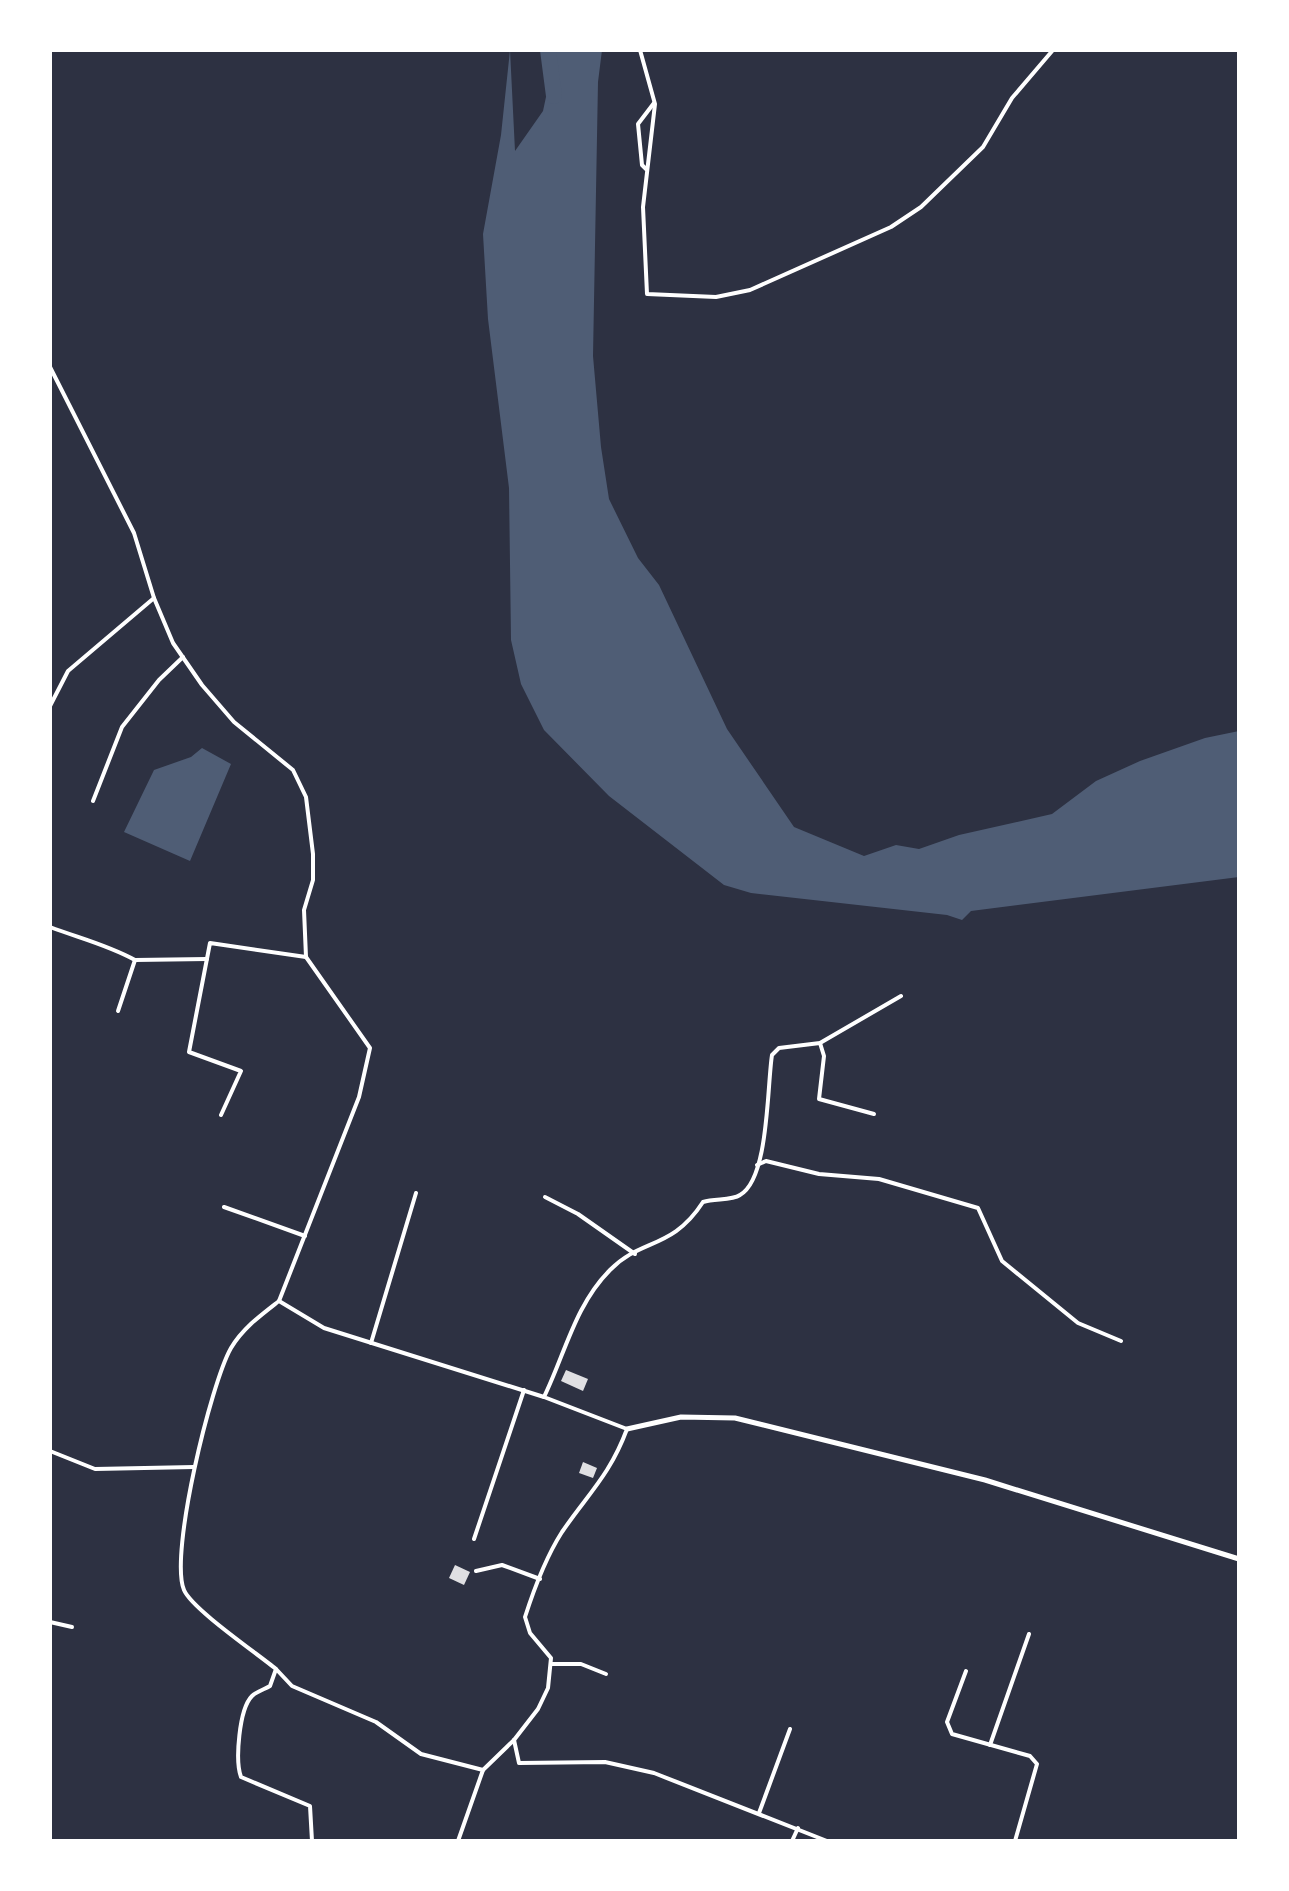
<svg xmlns="http://www.w3.org/2000/svg" width="1289" height="1891" font-family="'DejaVu Sans',sans-serif">
  <rect width="100%" height="100%" fill="#2d3142"/>
  <!-- water -->
  <g fill="#4f5d75">
    <path d="M 510,50 L 515,151 L 543,111 L 556,50 L 602,50 L 598,82 L 593,356 L 601,447 L 609,499 L 638,558 L 659,585 L 727,729 L 794,827 L 864,856 L 896,845 L 919,849 L 959,835 L 1052,814 L 1096,781 L 1140,761 L 1205,738 L 1239,731 L 1239,877 L 971,911 L 962,920 L 947,915 L 751,893 L 724,885 L 609,796 L 544,730 L 521,684 L 511,640 L 509,488 L 488,319 L 483,234 L 501,135 Z"/>
    <path d="M 202,748 L 231,764 L 190,861 L 124,832 L 154,770 L 191,757 Z"/>
  </g>
  <g fill="none" stroke-linecap="round" stroke-linejoin="round">
    <!-- river -->
    <path stroke="#4f5d75" stroke-width="16" d="M 548,50 L 554,96"/>
  </g>
  <!-- building -->
  <g fill="#e0e0e3">
    <path d="M 566,1370 L 588,1379 L 583,1391 L 561,1381 Z"/>
    <path d="M 583,1462 L 597,1468 L 593,1478 L 579,1473 Z"/>
    <path d="M 455,1565 L 470,1572 L 464,1585 L 449,1578 Z"/>
  </g>
  <g fill="none" stroke-linecap="round" stroke-linejoin="round">
    <!-- minor -->
    <g stroke="#fff" stroke-width="4">
      <path d="M 640,50 L 655,104 L 643,207 L 647,294 L 716,297 L 750,290 L 891,227 L 921,207 L 983,147 L 1012,98 L 1053,50"/>
      <path d="M 646,169 L 642,165 L 638,124 L 654,103"/>
      <path d="M 50,367 L 134,533 L 154,598 L 173,643 L 202,685 L 234,722 L 293,770 L 306,797 L 313,854 L 313,880 L 304,910 L 306,957 L 370,1048 L 359,1097 L 279,1301"/>
      <path d="M 50,706 L 68,671 L 154,598"/>
      <path d="M 93,801 L 122,727 L 159,680 L 183,657"/>
      <path d="M 50,927 C 79,938 108,945 135,960"/>
      <path d="M 118,1011 L 135,960 L 207,959"/>
      <path d="M 820,1043 L 824,1056 L 819,1099 L 874,1114"/>
      <path d="M 221,1115 L 241,1071 L 189,1052 L 210,943 L 306,957"/>
      <path d="M 757,1165 L 766,1161 L 819,1174 L 879,1179 L 978,1208 L 1002,1261 L 1078,1323 L 1121,1341"/>
      <path d="M 545,1197 L 578,1214 L 635,1254"/>
      <path d="M 224,1207 L 305,1236"/>
      <path d="M 371,1343 L 416,1193"/>
      <path d="M 50,1451 L 95,1469 L 194,1467"/>
      <path d="M 474,1539 L 524,1390"/>
      <path d="M 476,1571 L 502,1565 L 540,1579"/>
      <path d="M 50,1622 L 72,1627"/>
      <path d="M 552,1664 L 581,1664 L 606,1674"/>
      <path d="M 276,1669 L 292,1686 L 376,1722 L 421,1754 L 483,1770"/>
      <path d="M 966,1671 L 947,1722 L 952,1734 L 1030,1756 L 1037,1764 L 1015,1841"/>
      <path d="M 514,1740 L 519,1763 L 605,1762 L 654,1773 L 827,1841"/>
      <path d="M 990,1745 L 1029,1634"/>
      <path d="M 759,1813 L 790,1729"/>
      <path d="M 312,1841 L 310,1806 L 241,1777 C 235,1761 239,1709 252,1696 C 256,1692 265,1689 270,1686 L 276,1669 C 258,1654 192,1609 184,1590 C 169,1555 211,1383 231,1348 C 243,1328 261,1315 279,1301 L 324,1328 L 544,1397"/>
      <path d="M 458,1841 L 483,1770 L 514,1740 L 538,1709 L 548,1688 L 551,1658 L 530,1633 L 525,1617 C 534,1589 546,1557 562,1532 C 588,1494 610,1475 627,1429 L 544,1397 C 565,1354 575,1305 610,1270 C 641,1238 672,1250 703,1202 C 715,1198 731,1201 740,1195 C 769,1179 767,1086 772,1055 L 779,1048 L 820,1043 L 901,996"/>
      <path d="M 792,1841 L 798,1828"/>
    </g>
    <!-- secondary -->
    <path stroke="#fff" stroke-width="5" d="M 627,1429 L 681,1417 L 735,1418 L 985,1480 L 1239,1559"/>
  </g>
  <!-- border -->
  <rect width="1289" height="1891" fill="none" stroke="#ffffff" stroke-width="104"/>
</svg>
